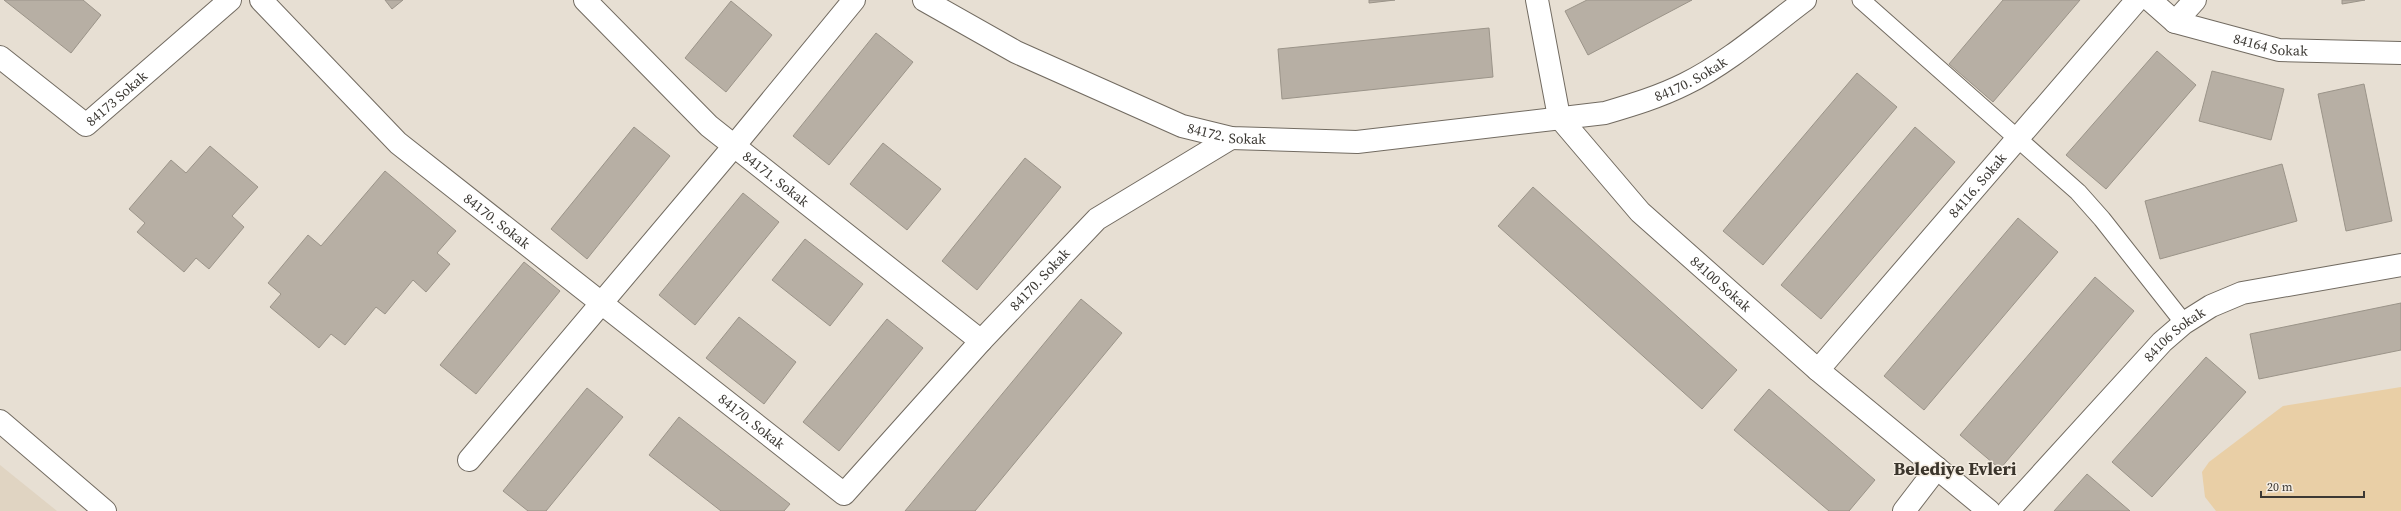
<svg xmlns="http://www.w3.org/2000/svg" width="2401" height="511" font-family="'Source Serif 4',serif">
  <rect width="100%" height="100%" fill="#e7dfd3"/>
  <!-- built -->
  <path fill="#e0d4c2" d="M 0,465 L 57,511 L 0,511 Z"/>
  <!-- green -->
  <path fill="#e9cfa6" d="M 2401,387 L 2401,511 L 2216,511 L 2205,497 L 2202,472 L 2209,462 L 2283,406 Z"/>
  <!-- building -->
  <g fill="#b7afa4" stroke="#9b9489">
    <path d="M 4,0 L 83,0 L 101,15 L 71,53 Z"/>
    <path d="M 385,0 L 403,0 L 392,9 Z"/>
    <path d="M 1369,0 L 1395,0 L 1369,3 Z"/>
    <path d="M 1587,0 L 1692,0 L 1588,55 L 1565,11 Z"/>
    <path d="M 2003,0 L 2080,0 L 1993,102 L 1949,64 Z"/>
    <path d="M 2342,0 L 2365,0 L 2342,4 Z"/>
    <path d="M 731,1 L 772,35 L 726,92 L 685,58 Z"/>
    <path d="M 1489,28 L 1493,77 L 1282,99 L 1278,49 Z"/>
    <path d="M 876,33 L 913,62 L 829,165 L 793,136 Z"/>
    <path d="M 2157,51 L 2196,85 L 2106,189 L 2066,155 Z"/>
    <path d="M 2212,71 L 2284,89 L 2271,140 L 2199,121 Z"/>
    <path d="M 1857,73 L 1897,107 L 1763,265 L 1723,231 Z"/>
    <path d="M 2364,84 L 2392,221 L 2346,231 L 2318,94 Z"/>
    <path d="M 634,127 L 670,156 L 587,259 L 551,229 Z"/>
    <path d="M 1915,127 L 1955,162 L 1821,319 L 1781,285 Z"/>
    <path d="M 883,143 L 941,189 L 907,230 L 850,184 Z"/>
    <path d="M 210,146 L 258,187 L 232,216 L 244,227 L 209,269 L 196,258 L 184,272 L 137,232 L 145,223 L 129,209 L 171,160 L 186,173 Z"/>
    <path d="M 1025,158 L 1061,187 L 977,290 L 942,261 Z"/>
    <path d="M 2282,164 L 2297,221 L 2160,259 L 2145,201 Z"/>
    <path d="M 385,171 L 456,231 L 437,253 L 450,264 L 426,292 L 413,280 L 385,314 L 376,307 L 345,345 L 331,334 L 319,348 L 270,307 L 281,294 L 268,283 L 308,235 L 321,246 Z"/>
    <path d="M 1533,187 L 1737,370 L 1702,409 L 1498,226 Z"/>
    <path d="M 743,193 L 779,222 L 695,325 L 659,295 Z"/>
    <path d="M 2018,218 L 2058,252 L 1924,410 L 1884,376 Z"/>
    <path d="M 805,239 L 863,284 L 830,326 L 772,280 Z"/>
    <path d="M 524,262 L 560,291 L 476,394 L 440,365 Z"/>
    <path d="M 2095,277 L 2134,311 L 2000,469 L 1960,435 Z"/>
    <path d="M 1081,299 L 1122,333 L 975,511 L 905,511 Z"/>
    <path d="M 2401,303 L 2401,350 L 2259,379 L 2250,334 Z"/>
    <path d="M 739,317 L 796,362 L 764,404 L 706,358 Z"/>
    <path d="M 887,319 L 923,348 L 839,451 L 803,422 Z"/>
    <path d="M 2206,357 L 2246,392 L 2152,497 L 2112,462 Z"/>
    <path d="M 587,388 L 623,417 L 546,511 L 528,511 L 503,491 Z"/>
    <path d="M 1769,389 L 1875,480 L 1849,511 L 1829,511 L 1734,430 Z"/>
    <path d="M 679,417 L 790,504 L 784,511 L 721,511 L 649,455 Z"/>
    <path d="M 2087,474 L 2130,511 L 2054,511 Z"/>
  </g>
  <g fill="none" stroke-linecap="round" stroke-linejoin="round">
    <!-- lane casing -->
    <g stroke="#726b61" stroke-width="19">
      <path id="lane" d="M 1861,0 L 2078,192 L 2102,219 L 2184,323"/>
    </g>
    <!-- street casing -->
    <g stroke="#726b61" stroke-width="24">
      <g id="street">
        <path id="s1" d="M 261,0 L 398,143 L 844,494 L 981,341 L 1097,219 L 1231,138"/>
        <path id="s2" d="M 585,0 L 709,126 L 981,341"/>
        <path id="s3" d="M 1537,0 L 1559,117 L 1640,212 L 1818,370 L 1989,511"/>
        <path id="s4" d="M 2150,0 L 2175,22 L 2279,50 L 2401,53"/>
        <path d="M 2175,22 L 2195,0"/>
        <path id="s5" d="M 0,57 L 86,125 L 230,0"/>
        <path id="s6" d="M 1818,370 L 2137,0"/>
        <path d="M 469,460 L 734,146 L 854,0"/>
        <path d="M 1904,511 L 1937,468"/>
        <path id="s7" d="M 2008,511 L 2162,342 L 2184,323 L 2211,306 L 2242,293 L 2401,265"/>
      </g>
    </g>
    <!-- secondary casing -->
    <g stroke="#726b61" stroke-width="24">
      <g id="secondary">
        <path id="s8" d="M 924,0 L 1016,52 L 1182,126 L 1231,138 L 1357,142 L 1605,113 C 1632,105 1659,97 1685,84 C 1725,65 1769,27 1805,0"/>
        <path d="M 0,421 L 105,511"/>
      </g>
    </g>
    <!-- lane -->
    <use href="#lane" stroke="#fff" stroke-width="17"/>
    <!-- street -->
    <use href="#street" stroke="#fff" stroke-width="22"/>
    <!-- secondary -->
    <use href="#secondary" stroke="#fff" stroke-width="22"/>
  </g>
  <g text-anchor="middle" stroke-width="3" stroke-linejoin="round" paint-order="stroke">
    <!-- street labels -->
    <g font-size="14" fill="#3c3934" stroke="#f4ece1">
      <text dy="5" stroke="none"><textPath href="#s4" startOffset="132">84164 Sokak</textPath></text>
      <text dy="5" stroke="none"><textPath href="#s8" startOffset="806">84170. Sokak</textPath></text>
      <text dy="5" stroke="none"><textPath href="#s5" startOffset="150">84173 Sokak</textPath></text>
      <text dy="5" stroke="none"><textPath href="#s8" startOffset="333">84172. Sokak</textPath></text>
      <text dy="5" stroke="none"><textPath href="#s2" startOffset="262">84171. Sokak</textPath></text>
      <text dy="5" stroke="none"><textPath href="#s6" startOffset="244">84116. Sokak</textPath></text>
      <text dy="5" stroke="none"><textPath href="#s1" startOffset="324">84170. Sokak</textPath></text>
      <text dy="5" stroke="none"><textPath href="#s1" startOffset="1056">84170. Sokak</textPath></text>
      <text dy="5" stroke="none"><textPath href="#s3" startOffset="352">84100 Sokak</textPath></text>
      <text dy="5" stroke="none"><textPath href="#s7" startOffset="243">84106 Sokak</textPath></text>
      <text dy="5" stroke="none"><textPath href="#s1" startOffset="648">84170. Sokak</textPath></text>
    </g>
    <!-- district labels -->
    <g font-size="18" font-weight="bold" fill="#3b352c" stroke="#f4ece1">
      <text x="1955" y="475">Belediye Evleri</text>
    </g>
  </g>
  <!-- scale -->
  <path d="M2261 491v6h103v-6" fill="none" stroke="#3c3934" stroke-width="2"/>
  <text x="2267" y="491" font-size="12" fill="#3c3934" stroke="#f4ece1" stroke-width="3" paint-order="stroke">20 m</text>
</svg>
